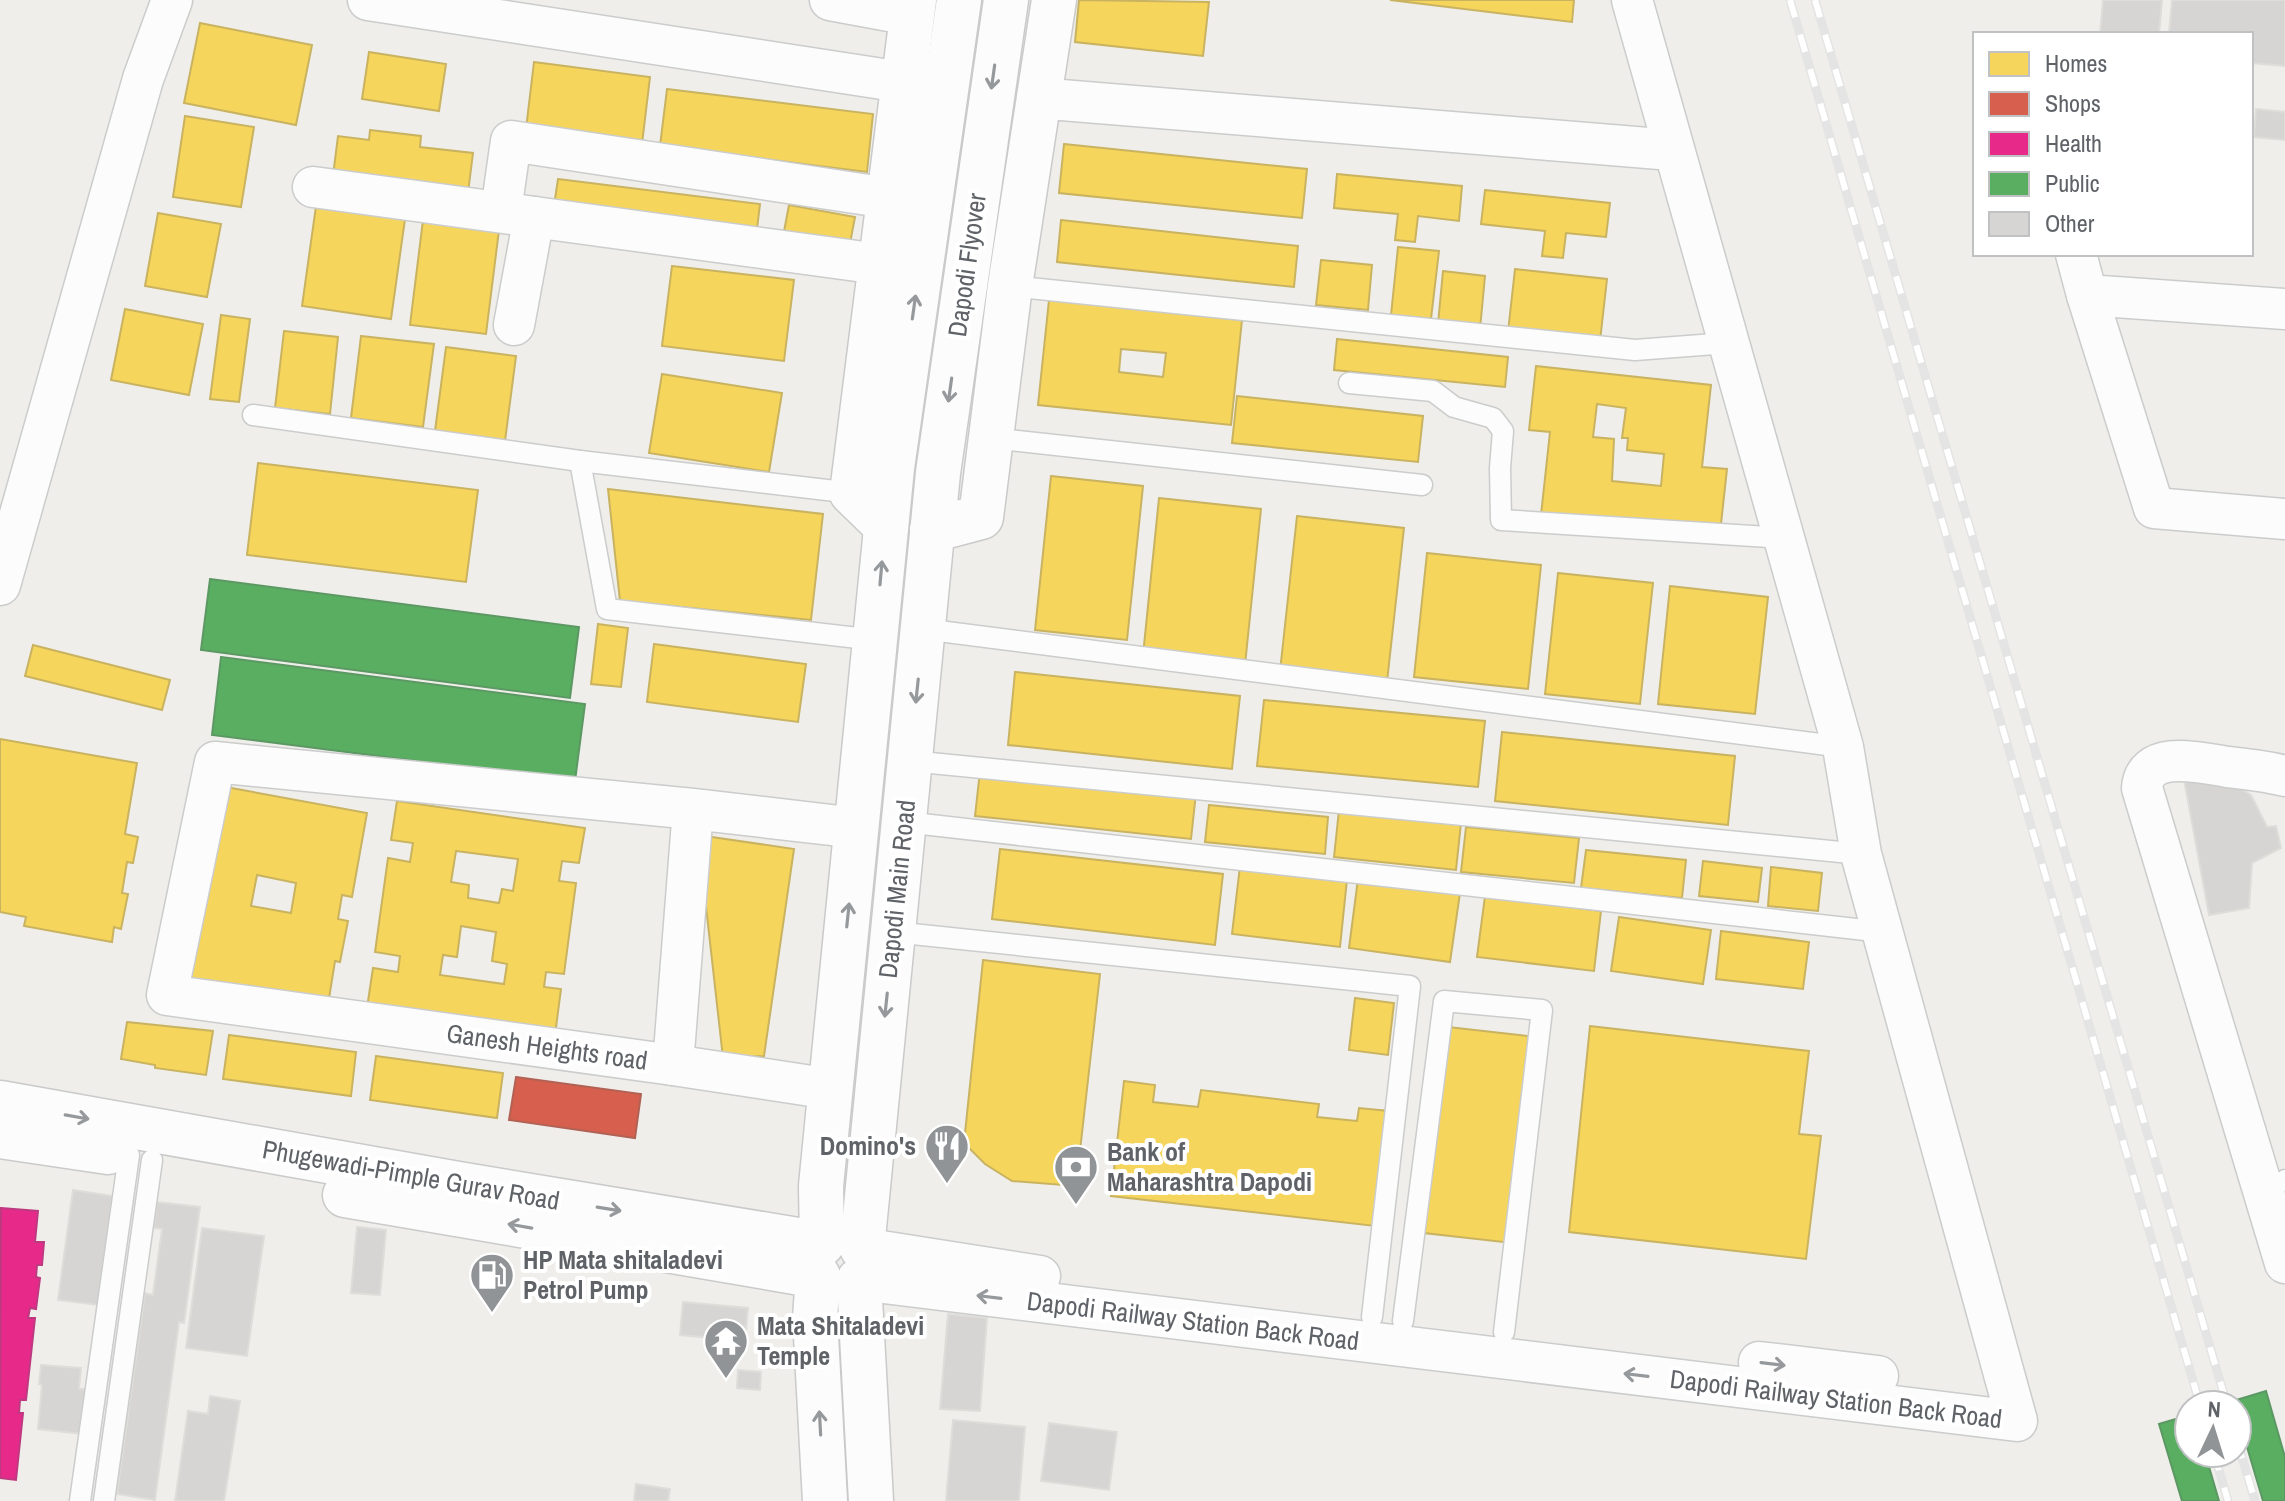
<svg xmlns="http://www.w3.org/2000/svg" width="2285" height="1501" font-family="'Archivo Narrow',sans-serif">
  <rect width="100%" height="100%" fill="#efeeea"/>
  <!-- homes -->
  <g fill="#f6d55c" stroke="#c9b360" stroke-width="2" fill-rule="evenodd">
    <path d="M 1079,0 L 1209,2 L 1203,56 L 1075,42 Z"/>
    <path d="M 1390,0 L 1574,0 L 1572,22 Z"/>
    <path d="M 200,23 L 312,45 L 296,125 L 184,103 Z"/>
    <path d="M 369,52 L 446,64 L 439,111 L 362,99 Z"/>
    <path d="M 534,62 L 650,77 L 642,144 L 526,129 Z"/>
    <path d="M 667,89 L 873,114 L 867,172 L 660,146 Z"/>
    <path d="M 185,116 L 254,127 L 241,207 L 173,197 Z"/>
    <path d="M 370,130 L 421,136 L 420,147 L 473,153 L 468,193 L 333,176 L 338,136 L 369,140 Z"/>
    <path d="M 1064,144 L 1307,169 L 1302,218 L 1059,193 Z"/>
    <path d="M 1337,174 L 1462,186 L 1459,221 L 1418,216 L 1415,242 L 1395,240 L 1398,214 L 1334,208 Z"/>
    <path d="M 558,179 L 760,204 L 756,237 L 553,212 Z"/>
    <path d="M 1485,190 L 1610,203 L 1606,237 L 1566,233 L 1563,258 L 1542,256 L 1545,231 L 1481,224 Z"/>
    <path d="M 317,199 L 406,212 L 391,319 L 302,306 Z"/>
    <path d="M 789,205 L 855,217 L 848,254 L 782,242 Z"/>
    <path d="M 424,212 L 500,222 L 486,334 L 410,325 Z"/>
    <path d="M 158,213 L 221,224 L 207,297 L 145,286 Z"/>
    <path d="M 1061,220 L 1298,246 L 1294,287 L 1057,262 Z"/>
    <path d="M 1398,247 L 1439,251 L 1431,319 L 1391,315 Z"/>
    <path d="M 1321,260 L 1372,265 L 1368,310 L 1316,305 Z"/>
    <path d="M 672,266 L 794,280 L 784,361 L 662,346 Z"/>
    <path d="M 1515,269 L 1607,279 L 1600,341 L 1508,332 Z"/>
    <path d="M 1443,271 L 1485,276 L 1480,329 L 1438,324 Z"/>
    <path d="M 1049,300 L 1242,320 L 1231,425 L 1038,405 ZM 1121,349 L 1166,353 L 1163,377 L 1119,372 Z"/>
    <path d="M 125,309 L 203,324 L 189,395 L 111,380 Z"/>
    <path d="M 221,315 L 250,319 L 239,402 L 210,399 Z"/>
    <path d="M 284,331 L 338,337 L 330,414 L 275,408 Z"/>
    <path d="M 361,336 L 434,344 L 423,427 L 351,418 Z"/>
    <path d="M 1337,339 L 1508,357 L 1505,387 L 1334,370 Z"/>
    <path d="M 446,347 L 516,356 L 505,441 L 435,431 Z"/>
    <path d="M 1536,366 L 1711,385 L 1702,467 L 1727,469 L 1720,533 L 1541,515 L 1550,432 L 1529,430 ZM 1597,404 L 1626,408 L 1622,438 L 1628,438 L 1627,450 L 1664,454 L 1661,486 L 1612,481 L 1614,439 L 1593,437 Z"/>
    <path d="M 662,374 L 782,393 L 769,472 L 649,453 Z"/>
    <path d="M 1237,396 L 1423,416 L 1418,462 L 1232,443 Z"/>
    <path d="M 258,463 L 478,490 L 466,582 L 247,555 Z"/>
    <path d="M 1051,476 L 1143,486 L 1127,640 L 1035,630 Z"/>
    <path d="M 608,489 L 823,514 L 811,620 L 620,601 Z"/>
    <path d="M 1159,498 L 1261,509 L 1245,665 L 1143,655 Z"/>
    <path d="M 1297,516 L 1404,528 L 1387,682 L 1280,671 Z"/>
    <path d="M 1427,553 L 1541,565 L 1528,689 L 1414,677 Z"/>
    <path d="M 1558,573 L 1653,583 L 1640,704 L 1545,694 Z"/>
    <path d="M 1670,586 L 1768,597 L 1755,714 L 1658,704 Z"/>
    <path d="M 598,624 L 628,628 L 621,687 L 591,684 Z"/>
    <path d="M 654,644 L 806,664 L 798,722 L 647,702 Z"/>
    <path d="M 33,645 L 170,680 L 162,710 L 25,676 Z"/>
    <path d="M 1015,672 L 1240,696 L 1232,769 L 1008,745 Z"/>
    <path d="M 1264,700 L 1485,721 L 1478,787 L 1257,766 Z"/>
    <path d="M 1502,732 L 1735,756 L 1728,825 L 1495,801 Z"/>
    <path d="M 0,739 L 137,763 L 125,834 L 138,837 L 133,863 L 127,862 L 122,893 L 128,894 L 121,929 L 114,927 L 112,942 L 24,926 L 26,917 L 0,912 Z"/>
    <path d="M 980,771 L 1196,793 L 1191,839 L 975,816 Z"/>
    <path d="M 215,785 L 367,813 L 352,897 L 342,895 L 338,919 L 348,921 L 340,962 L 335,961 L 327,1011 L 179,984 ZM 257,875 L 296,883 L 291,913 L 251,906 Z"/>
    <path d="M 397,801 L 585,828 L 579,863 L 562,861 L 559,881 L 576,883 L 564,974 L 546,972 L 544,987 L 561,989 L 555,1035 L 367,1008 L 373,968 L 398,972 L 400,956 L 375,952 L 388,858 L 410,862 L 413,843 L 391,840 ZM 456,851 L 518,859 L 513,891 L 502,889 L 499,903 L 468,898 L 469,885 L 451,882 ZM 461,926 L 496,932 L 492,961 L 507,964 L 504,984 L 440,975 L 443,955 L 457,957 Z"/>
    <path d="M 1209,805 L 1328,817 L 1325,854 L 1205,842 Z"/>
    <path d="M 1339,810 L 1461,823 L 1456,870 L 1334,857 Z"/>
    <path d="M 1466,827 L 1579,838 L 1574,883 L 1461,872 Z"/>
    <path d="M 698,835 L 794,849 L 764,1056 L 723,1058 Z"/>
    <path d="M 1000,849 L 1223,874 L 1215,945 L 992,919 Z"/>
    <path d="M 1586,850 L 1686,860 L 1682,898 L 1581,888 Z"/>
    <path d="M 1703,861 L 1762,868 L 1758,902 L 1699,896 Z"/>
    <path d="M 1240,866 L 1347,879 L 1340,947 L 1232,934 Z"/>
    <path d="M 1771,867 L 1822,873 L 1818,911 L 1768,906 Z"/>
    <path d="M 1358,879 L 1460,893 L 1450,962 L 1349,948 Z"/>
    <path d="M 1485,896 L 1601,911 L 1594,971 L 1477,957 Z"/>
    <path d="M 1619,917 L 1711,930 L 1703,984 L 1611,971 Z"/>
    <path d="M 1721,931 L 1809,942 L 1803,989 L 1716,979 Z"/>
    <path d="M 983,960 L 1100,974 L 1076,1186 L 1012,1181 L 985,1164 L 964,1143 Z"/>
    <path d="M 1355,998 L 1394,1003 L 1388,1055 L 1349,1050 Z"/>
    <path d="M 127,1022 L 213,1031 L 206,1075 L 155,1068 L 155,1065 L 121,1059 Z"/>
    <path d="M 1590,1026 L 1809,1051 L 1799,1134 L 1821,1136 L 1806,1259 L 1569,1232 Z"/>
    <path d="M 1448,1027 L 1536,1037 L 1512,1243 L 1424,1233 Z"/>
    <path d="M 229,1035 L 356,1052 L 351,1096 L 223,1079 Z"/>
    <path d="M 376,1056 L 503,1073 L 497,1118 L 370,1100 Z"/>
    <path d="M 1124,1081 L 1155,1085 L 1153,1102 L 1198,1107 L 1201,1090 L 1319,1104 L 1317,1117 L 1357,1121 L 1359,1108 L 1389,1111 L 1375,1226 L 1111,1196 Z"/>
  </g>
  <!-- shops -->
  <path fill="#d6604d" stroke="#b26155" stroke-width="2" d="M 516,1077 L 641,1094 L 635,1138 L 509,1120 Z"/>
  <!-- health -->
  <path fill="#e7298a" stroke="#be3a80" stroke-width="2" d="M 1,1208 L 38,1211 L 35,1242 L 44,1242 L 42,1265 L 37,1265 L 36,1277 L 40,1278 L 36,1309 L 30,1308 L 28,1318 L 35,1318 L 26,1400 L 20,1400 L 19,1413 L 23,1413 L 16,1480 L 0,1478 Z"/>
  <!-- public -->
  <g fill="#5aae61" stroke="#5c9863" stroke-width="2">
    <path d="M 210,579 L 579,627 L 570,698 L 201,650 Z"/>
    <path d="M 221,657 L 585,704 L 575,781 L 212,735 Z"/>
    <path d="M 2266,1391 L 2285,1457 L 2285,1501 L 2263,1501 L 2237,1413 L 2237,1405 L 2233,1401 Z"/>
    <path d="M 2189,1415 L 2189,1453 L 2205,1453 L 2219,1501 L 2182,1501 L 2159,1424 Z"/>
  </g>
  <!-- building -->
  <g fill="#d6d5d3" stroke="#deddd9" stroke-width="2">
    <path d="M 2103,0 L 2162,0 L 2159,34 L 2100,34 Z"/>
    <path d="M 2172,0 L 2285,0 L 2285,66 L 2251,63 L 2251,34 L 2169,34 Z"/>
    <path d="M 2256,109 L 2285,112 L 2285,140 L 2254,137 Z"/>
    <path d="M 2183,774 L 2226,780 L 2251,795 L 2267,827 L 2276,826 L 2281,848 L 2252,863 L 2249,908 L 2209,915 Z"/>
    <path d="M 73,1190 L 113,1196 L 98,1305 L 58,1300 Z"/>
    <path d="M 157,1202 L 200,1207 L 184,1323 L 179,1322 L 155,1500 L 117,1494 L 145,1293 L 153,1295 L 162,1229 L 154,1228 Z"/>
    <path d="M 357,1227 L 386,1230 L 380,1295 L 351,1293 Z"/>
    <path d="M 202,1228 L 264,1236 L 247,1356 L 186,1348 Z"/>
    <path d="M 683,1302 L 748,1308 L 745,1341 L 680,1335 Z"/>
    <path d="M 948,1314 L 987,1318 L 980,1411 L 940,1409 Z"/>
    <path d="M 41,1365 L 81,1368 L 79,1389 L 86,1389 L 82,1434 L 38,1429 L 42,1385 L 39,1384 Z"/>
    <path d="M 738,1370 L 761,1372 L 760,1390 L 737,1388 Z"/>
    <path d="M 210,1396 L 240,1401 L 224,1501 L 175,1501 L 188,1411 L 208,1414 Z"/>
    <path d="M 953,1420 L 1025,1427 L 1019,1501 L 946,1501 Z"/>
    <path d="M 1049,1423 L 1117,1432 L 1109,1490 L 1041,1481 Z"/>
    <path d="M 636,1484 L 670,1489 L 668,1501 L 634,1501 Z"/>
  </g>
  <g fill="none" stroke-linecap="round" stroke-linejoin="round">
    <!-- lane casing -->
    <g stroke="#cbcccc" stroke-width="23">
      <g id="lane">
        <path d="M 1010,286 L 1635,350 L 1728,343"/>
        <path d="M 1349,383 L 1433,391 L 1454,407 L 1493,418 L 1503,431 L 1500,468 L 1501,520 L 1783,538"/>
        <path d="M 253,415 L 580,461 L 852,493"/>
        <path d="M 991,438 L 1422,485"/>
        <path d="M 580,461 L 607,609 L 875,640"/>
        <path d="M 923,629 L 1843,747"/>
        <path d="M 910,761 L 1861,854"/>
        <path d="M 904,822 L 1883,932"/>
        <path d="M 893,932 L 1410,986 L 1372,1317"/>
        <path d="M 2285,1180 L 2285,1181"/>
        <path d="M 1403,1321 L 1444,1001 L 1542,1010 L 1504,1332"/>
        <path d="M 80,1501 L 129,1155"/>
        <path d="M 104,1501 L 152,1160"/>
      </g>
    </g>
    <!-- street casing -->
    <g stroke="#cbcccc" stroke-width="43">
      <g id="street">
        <path d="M 368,0 L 902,82"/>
        <path d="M 830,0 L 911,15"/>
        <path d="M 1037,98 L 1672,150"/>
        <path d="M 313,187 L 879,264"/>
        <path d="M 501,211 L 511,141 L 888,198"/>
        <path d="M 2076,254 L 2087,295 L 2285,309"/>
        <path d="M 2087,295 L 2154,508 L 2285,519"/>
        <path d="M 514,325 L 534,217"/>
        <path d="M 0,585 L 143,79 L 172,0"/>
        <path d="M 2285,776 C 2266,771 2247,769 2228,767 C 2202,763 2145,748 2142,788 L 2285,1263"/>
        <path d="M 693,809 L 673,1065 L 167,995 L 215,762 L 693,809 L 857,828"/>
        <path d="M 673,1065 L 831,1089"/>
        <path d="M 862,1248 L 1040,1276"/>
        <path d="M 859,1280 L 2017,1421 L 1861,854 L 1843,747 L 1632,0"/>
        <path d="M 1759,1362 L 1878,1376"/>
      </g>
    </g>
    <!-- secondary casing -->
    <g stroke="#cacacb" stroke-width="47">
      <g id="secondary">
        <path d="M 886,526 L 852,493 L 914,0"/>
        <path d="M 932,530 L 981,517 L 1010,286 L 1054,0"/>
        <path d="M 0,1103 L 458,1184 L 822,1244 L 821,1186 L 892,468 L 959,0"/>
        <path d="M 0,1136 L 108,1152"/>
        <path d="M 345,1195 L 818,1276 L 815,1318 L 825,1501"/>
        <path d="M 862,1248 L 938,473 L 1006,0"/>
        <path d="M 859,1280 L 871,1501"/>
      </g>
    </g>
    <!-- lane -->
    <use href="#lane" stroke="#fdfcfc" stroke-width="20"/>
    <!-- street -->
    <use href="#street" stroke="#fdfcfc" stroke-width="40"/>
    <!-- secondary -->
    <use href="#secondary" stroke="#fdfcfc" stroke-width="44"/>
    <!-- rail casing -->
    <g stroke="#e4e4e4" stroke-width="9">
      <g id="rail">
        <path d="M 1790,0 L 2200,1405"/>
        <path d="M 1815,0 L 2227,1405"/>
        <path d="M 2237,1441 L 2255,1501"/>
        <path d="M 2214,1453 L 2228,1501"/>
      </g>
    </g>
    <!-- rail -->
    <use href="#rail" stroke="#fff" stroke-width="6" stroke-dasharray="18" stroke-linecap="butt"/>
  </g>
  <!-- one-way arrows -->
  <defs><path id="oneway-shaft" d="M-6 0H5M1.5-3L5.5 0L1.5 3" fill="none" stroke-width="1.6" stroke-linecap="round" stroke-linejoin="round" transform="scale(2)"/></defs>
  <g stroke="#96999c">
    <use href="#oneway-shaft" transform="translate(993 77) rotate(98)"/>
    <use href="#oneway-shaft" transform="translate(914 307) rotate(-82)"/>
    <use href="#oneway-shaft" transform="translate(950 390) rotate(98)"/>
    <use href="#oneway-shaft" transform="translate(881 573) rotate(-85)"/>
    <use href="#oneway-shaft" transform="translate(917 691) rotate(96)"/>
    <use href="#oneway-shaft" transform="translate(848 915) rotate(-84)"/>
    <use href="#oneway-shaft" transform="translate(886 1005) rotate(96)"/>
    <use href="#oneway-shaft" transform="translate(77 1117) rotate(10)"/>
    <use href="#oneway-shaft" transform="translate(609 1209) rotate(9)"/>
    <use href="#oneway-shaft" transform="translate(520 1226) rotate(-170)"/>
    <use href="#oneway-shaft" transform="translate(989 1297) rotate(-173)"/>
    <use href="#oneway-shaft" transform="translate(1773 1364) rotate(7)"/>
    <use href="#oneway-shaft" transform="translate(1636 1375) rotate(-173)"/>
    <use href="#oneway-shaft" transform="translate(820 1423) rotate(-93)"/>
  </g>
  <!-- icons -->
  <defs>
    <g id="restaurant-pin" transform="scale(2.3)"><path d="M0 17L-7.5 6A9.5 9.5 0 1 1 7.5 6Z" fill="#919496" stroke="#fff"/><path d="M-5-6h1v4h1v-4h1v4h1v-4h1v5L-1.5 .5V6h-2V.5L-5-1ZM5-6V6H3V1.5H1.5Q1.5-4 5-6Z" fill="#fff"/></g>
    <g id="bank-pin" transform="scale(2.3)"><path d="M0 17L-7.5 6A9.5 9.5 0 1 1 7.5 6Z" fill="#919496" stroke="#fff"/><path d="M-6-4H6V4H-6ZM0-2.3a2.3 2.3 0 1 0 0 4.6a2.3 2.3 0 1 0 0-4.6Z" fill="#fff"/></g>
    <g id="fuel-pin" transform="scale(2.3)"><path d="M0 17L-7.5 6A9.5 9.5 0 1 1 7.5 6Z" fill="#919496" stroke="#fff"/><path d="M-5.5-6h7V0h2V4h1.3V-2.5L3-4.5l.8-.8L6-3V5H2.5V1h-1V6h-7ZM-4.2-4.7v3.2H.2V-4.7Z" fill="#fff"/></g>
    <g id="temple-pin" transform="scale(2.3)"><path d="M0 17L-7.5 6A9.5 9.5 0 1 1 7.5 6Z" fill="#919496" stroke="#fff"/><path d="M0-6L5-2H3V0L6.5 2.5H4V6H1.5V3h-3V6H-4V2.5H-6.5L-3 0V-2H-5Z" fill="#fff"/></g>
  </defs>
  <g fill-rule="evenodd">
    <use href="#restaurant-pin" x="947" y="1146"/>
    <use href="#bank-pin" x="1076" y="1167"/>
    <use href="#fuel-pin" x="492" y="1275"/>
    <use href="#temple-pin" x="726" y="1341"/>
  </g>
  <g text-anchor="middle" stroke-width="8" stroke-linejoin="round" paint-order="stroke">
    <!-- street labels -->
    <g font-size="26" fill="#5f6368" stroke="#fff">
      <text transform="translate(967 265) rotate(-82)" y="9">Dapodi Flyover</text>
      <text transform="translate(897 889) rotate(-84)" y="9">Dapodi Main Road</text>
      <text transform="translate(547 1047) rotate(8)" y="9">Ganesh Heights road</text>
      <text transform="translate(411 1175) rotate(10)" y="9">Phugewadi-Pimple Gurav Road</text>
      <text transform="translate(1193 1321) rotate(7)" y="9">Dapodi Railway Station Back Road</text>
      <text transform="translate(1836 1399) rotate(7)" y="9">Dapodi Railway Station Back Road</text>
    </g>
    <!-- poi labels -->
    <g font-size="26" font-weight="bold" fill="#5f6368" stroke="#fff" text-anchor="start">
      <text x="916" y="1155" text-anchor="end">Domino's</text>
      <text x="1107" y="1161">Bank of<tspan x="1107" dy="30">Maharashtra Dapodi</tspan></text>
      <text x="523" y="1269">HP Mata shitaladevi<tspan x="523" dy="30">Petrol Pump</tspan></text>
      <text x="757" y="1335">Mata Shitaladevi<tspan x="757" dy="30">Temple</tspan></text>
    </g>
  </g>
  <!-- legend -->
  <rect x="1973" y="32" width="280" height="224" fill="#ffffff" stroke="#bfc1c3" stroke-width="2"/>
  <rect x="1989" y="52" width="40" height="24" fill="#f6d55c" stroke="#bfc1c3" stroke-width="2"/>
  <text x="2045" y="72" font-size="24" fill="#5f6368">Homes</text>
  <rect x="1989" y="92" width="40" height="24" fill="#d6604d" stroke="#bfc1c3" stroke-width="2"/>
  <text x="2045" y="112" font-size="24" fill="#5f6368">Shops</text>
  <rect x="1989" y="132" width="40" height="24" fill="#e7298a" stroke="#bfc1c3" stroke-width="2"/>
  <text x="2045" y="152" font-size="24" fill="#5f6368">Health</text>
  <rect x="1989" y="172" width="40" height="24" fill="#5aae61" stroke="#bfc1c3" stroke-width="2"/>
  <text x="2045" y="192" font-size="24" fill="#5f6368">Public</text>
  <rect x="1989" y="212" width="40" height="24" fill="#d6d5d3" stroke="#bfc1c3" stroke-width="2"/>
  <text x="2045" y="232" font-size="24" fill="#5f6368">Other</text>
  <!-- north arrow -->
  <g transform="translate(2213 1429) rotate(4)"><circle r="38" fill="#ffffff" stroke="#bfc1c3" stroke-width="2"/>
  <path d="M0-6L14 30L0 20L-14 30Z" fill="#919496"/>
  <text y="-12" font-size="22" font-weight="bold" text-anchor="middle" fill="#5f6368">N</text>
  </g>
</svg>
